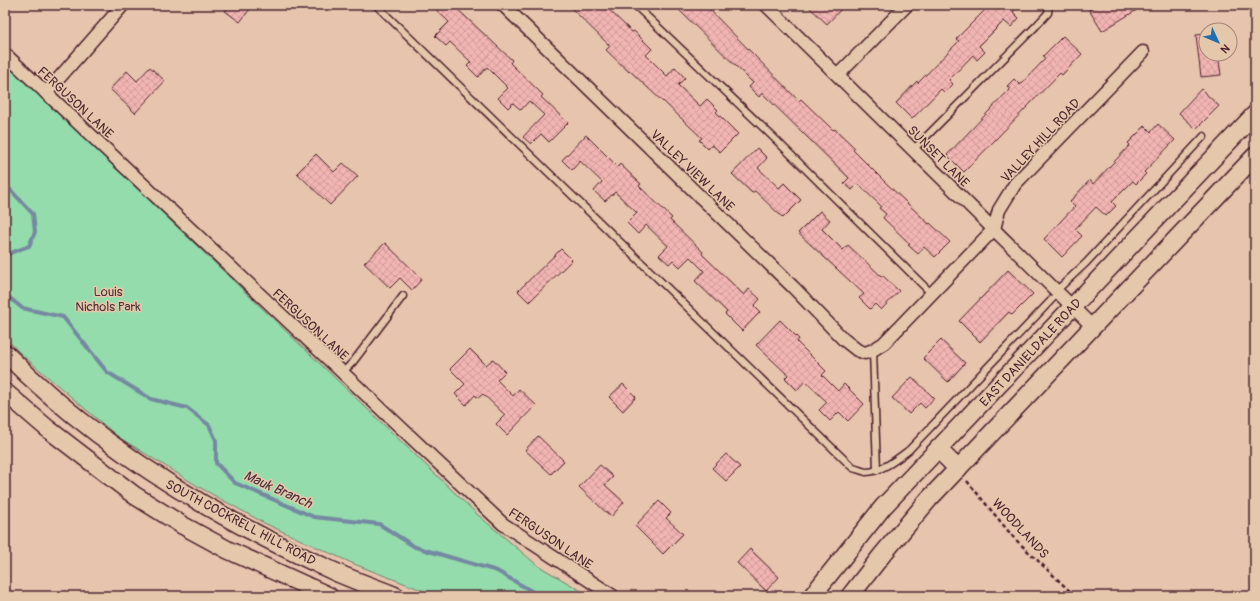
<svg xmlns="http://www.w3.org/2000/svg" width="1260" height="601" font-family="Pangolin,sans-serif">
  <defs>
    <pattern id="building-cross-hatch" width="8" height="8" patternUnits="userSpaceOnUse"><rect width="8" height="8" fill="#f1b5b2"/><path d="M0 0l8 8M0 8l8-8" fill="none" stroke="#d09b99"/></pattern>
  </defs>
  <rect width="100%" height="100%" fill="#e7c4ad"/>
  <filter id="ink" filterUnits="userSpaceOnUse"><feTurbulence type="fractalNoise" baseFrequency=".025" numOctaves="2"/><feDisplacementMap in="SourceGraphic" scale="8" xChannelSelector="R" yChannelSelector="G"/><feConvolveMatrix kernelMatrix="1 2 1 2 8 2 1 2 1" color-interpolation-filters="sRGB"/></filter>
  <g filter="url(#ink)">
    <!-- park -->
    <path fill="#94dcab" stroke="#6f7e6b" d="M 5,62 L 478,515 L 537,565 L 590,596 L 437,596 L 354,564 L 266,524 L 199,487 L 117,436 L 21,354 L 5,337 Z"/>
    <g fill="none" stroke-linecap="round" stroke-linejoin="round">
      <!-- stream -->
      <g stroke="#7489a2" stroke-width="4">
        <path d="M 5,184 L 33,214 L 35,232 L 29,246 L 5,255"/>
        <path d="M 5,294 L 22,308 L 63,317 L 107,372 L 151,399 L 187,408 L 209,425 L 216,440 L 216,463 L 235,483 L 314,517 L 379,524 L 415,547 L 497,571 L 540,596"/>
      </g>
    </g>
    <!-- building -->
    <g fill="url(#building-cross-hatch)" stroke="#4a1f2b">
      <path d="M 230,5 L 253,5 L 240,22 L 225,11 Z"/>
      <path d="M 431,5 L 453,5 L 512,60 L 510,63 L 543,95 L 541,97 L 568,123 L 549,142 L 541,134 L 531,144 L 523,137 L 544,115 L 529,101 L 521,110 L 513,103 L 508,108 L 498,98 L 508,88 L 487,67 L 478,77 L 467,66 L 471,62 L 450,42 L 446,46 L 435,36 L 449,22 Z"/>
      <path d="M 568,5 L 604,5 L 632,32 L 634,31 L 652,49 L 646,55 L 667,76 L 675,67 L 685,78 L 678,85 L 700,106 L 707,99 L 718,110 L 716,112 L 738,134 L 720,152 L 712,145 L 708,149 L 699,140 L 702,138 L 663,101 L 663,102 L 630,71 L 629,72 L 606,50 L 610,46 Z"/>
      <path d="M 674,5 L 705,5 L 799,101 L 801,99 L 833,130 L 835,129 L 855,148 L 853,150 L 885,182 L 929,224 L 930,223 L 950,242 L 935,257 L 924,247 L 918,254 L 908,245 L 910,244 L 883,218 L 886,214 L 879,208 L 881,206 L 858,184 L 852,190 L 844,183 L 849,178 L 762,93 L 759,97 L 749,87 L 753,83 Z"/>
      <path d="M 807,5 L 845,5 L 827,24 Z"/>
      <path d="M 990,5 L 1019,5 L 1013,12 L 1019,18 L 1011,27 L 1004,21 L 979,46 L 985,52 L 977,60 L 973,55 L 949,80 L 953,84 L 945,93 L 941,89 L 912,119 L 896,103 L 917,81 L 918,83 L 959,41 L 956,39 Z"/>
      <path d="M 1097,5 L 1145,5 L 1102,31 L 1089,10 Z"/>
      <path d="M 1206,34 L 1206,54 L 1218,54 L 1221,75 L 1201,77 L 1196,35 Z"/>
      <path d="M 1063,36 L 1082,54 L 1062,75 L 1060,73 L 964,172 L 947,155 L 1010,89 L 1007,86 L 1014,79 L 1020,85 L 1045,59 L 1043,56 Z"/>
      <path d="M 150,67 L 165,81 L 135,113 L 110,89 L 127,71 L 137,81 Z"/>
      <path d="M 1201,89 L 1219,106 L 1196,129 L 1179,113 Z"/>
      <path d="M 1158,124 L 1175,140 L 1144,172 L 1146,174 L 1136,184 L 1133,181 L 1112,202 L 1116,206 L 1106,216 L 1096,207 L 1075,229 L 1082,236 L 1062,257 L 1044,239 L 1075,206 L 1070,201 L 1090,180 L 1093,184 L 1130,145 L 1128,143 L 1145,126 L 1151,132 Z"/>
      <path d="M 586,135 L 618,167 L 620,164 L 641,184 L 639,186 L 672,218 L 670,220 L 703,252 L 702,254 L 744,295 L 749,289 L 760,299 L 754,306 L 760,312 L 742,331 L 725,314 L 727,312 L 695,281 L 704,271 L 690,257 L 680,267 L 673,260 L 669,264 L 659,255 L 668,246 L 646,225 L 638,234 L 627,223 L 637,213 L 615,192 L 605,201 L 594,191 L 602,182 L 580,161 L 572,170 L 562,160 Z"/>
      <path d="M 757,148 L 767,158 L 758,168 L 779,188 L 784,183 L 801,200 L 783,218 L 755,191 L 752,193 L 732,174 Z"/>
      <path d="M 316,154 L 334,172 L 343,163 L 358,176 L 330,205 L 297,173 Z"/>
      <path d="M 820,211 L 830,220 L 822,229 L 843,250 L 848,245 L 881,276 L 882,275 L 899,291 L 881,310 L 875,304 L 870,309 L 859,298 L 864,294 L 798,233 Z"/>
      <path d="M 385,243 L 422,279 L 412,290 L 400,278 L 390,288 L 364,263 Z"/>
      <path d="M 561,249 L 572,260 L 529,302 L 518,291 Z"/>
      <path d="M 1008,270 L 1033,294 L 1012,315 L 1009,312 L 980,342 L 959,321 Z"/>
      <path d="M 780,320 L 799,339 L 797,342 L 826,371 L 822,375 L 838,391 L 844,384 L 864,404 L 848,421 L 839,412 L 830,421 L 819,410 L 827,402 L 805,381 L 797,390 L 785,378 L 788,375 L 756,345 Z"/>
      <path d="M 941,340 L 965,363 L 948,382 L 923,358 Z"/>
      <path d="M 470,349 L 486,365 L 493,359 L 505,372 L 497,380 L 513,396 L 519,389 L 536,405 L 507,435 L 496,424 L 505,415 L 483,394 L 478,398 L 475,395 L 466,405 L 455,394 L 465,384 L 450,369 Z"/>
      <path d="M 912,377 L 934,398 L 925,408 L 920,403 L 909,414 L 892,398 Z"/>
      <path d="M 623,384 L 636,397 L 623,411 L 609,397 Z"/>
      <path d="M 538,436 L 564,461 L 551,474 L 525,450 Z"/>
      <path d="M 726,454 L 740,467 L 726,481 L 712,468 Z"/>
      <path d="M 600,465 L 613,477 L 605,485 L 624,502 L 611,517 L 579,487 Z"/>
      <path d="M 659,501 L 671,513 L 666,518 L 683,534 L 663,554 L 635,526 Z"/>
      <path d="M 750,549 L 779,577 L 766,591 L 737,563 Z"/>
    </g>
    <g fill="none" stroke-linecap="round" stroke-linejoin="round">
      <!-- service casing -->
      <g stroke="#4a1f2b" stroke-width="9">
        <g id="service">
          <path d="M 376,5 L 853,468 C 857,469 862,471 866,472 C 881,472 897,459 909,450 L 1058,293"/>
          <path d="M 635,5 L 771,135 L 932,294"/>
          <path d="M 913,150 L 1036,26 L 1048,13 L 1049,5"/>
          <path d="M 1056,291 L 1086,263 L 1204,136"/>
          <path d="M 873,350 L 877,470"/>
          <path d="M 342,373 L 353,362 L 403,296"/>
        </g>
      </g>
      <!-- minor casing -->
      <g stroke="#4a1f2b" stroke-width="15">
        <g id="minor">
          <path d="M 503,5 L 793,287 L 843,339 L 857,350 L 865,353 L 873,350 L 884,343 L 994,229 L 999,210 L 1015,184 L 1143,52"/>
          <path d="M 766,5 L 1093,327"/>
          <path d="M 5,54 L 503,524 L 613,596"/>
          <path d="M 838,75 L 907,5"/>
          <path d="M 46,93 L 123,5"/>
        </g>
      </g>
      <!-- secondary casing -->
      <g stroke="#4a1f2b" stroke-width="20">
        <g id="secondary">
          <path d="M 5,353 C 97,446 212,516 331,570 C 352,580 374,587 396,596"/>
          <path d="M 5,392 L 48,429 L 134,495 L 182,525 L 228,550 L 329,596"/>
          <path d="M 938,449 L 958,469"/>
          <path d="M 812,596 L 883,507 L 1255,114"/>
          <path d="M 850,596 L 882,555 L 929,499 L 1255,156"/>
        </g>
      </g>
      <!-- path -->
      <path stroke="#4a1f2b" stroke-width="2.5" stroke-dasharray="4 3" stroke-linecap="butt" d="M 967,481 L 1014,538 L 1075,596"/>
      <!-- service -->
      <use href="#service" stroke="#e5c8ac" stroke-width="6"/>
      <!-- minor -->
      <use href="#minor" stroke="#e5c8ac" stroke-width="12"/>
      <!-- secondary -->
      <use href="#secondary" stroke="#e5c8ac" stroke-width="17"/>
    </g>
  </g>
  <g text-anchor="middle" stroke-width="3" stroke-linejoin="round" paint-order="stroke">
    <!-- street labels -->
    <g font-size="13" fill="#4a1f2b" stroke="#e5c8ac">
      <text transform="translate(76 102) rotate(43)" y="5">FERGUSON LANE</text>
      <text transform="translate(1040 140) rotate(-47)" y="5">VALLEY HILL ROAD</text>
      <text transform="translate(939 156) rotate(45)" y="5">SUNSET LANE</text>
      <text transform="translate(693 170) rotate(44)" y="5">VALLEY VIEW LANE</text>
      <text transform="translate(311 324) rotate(43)" y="5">FERGUSON LANE</text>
      <text transform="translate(1030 352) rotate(-47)" y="5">EAST DANIELDALE ROAD</text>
      <text transform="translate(241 522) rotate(28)" y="5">SOUTH COCKRELL HILL ROAD</text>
      <text transform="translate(1021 528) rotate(47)" y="5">WOODLANDS</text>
      <text transform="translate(551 538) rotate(34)" y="5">FERGUSON LANE</text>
    </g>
    <!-- park labels -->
    <g font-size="13" fill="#513238" stroke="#e5c8ac">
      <text x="108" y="296">Louis<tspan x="108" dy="15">Nichols Park</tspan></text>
    </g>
    <!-- water labels -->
    <g font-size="14" font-style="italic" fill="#51313f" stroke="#e5c8ac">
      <text transform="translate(278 489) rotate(24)" y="5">Mauk Branch</text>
    </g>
  </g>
  <!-- margin -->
  <rect width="1260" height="601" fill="none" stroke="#e5c8ac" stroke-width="20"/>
  <rect x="10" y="10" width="1240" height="581" fill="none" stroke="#4a1f2b" stroke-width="1.5" filter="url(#ink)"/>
  <!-- north arrow -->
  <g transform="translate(1218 42) rotate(134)"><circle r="19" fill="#e5c8ac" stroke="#a78478"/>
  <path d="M0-3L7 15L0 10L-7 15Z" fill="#1f6fb2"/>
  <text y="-6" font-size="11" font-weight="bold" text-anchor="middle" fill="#4a1f2b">N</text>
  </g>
</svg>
